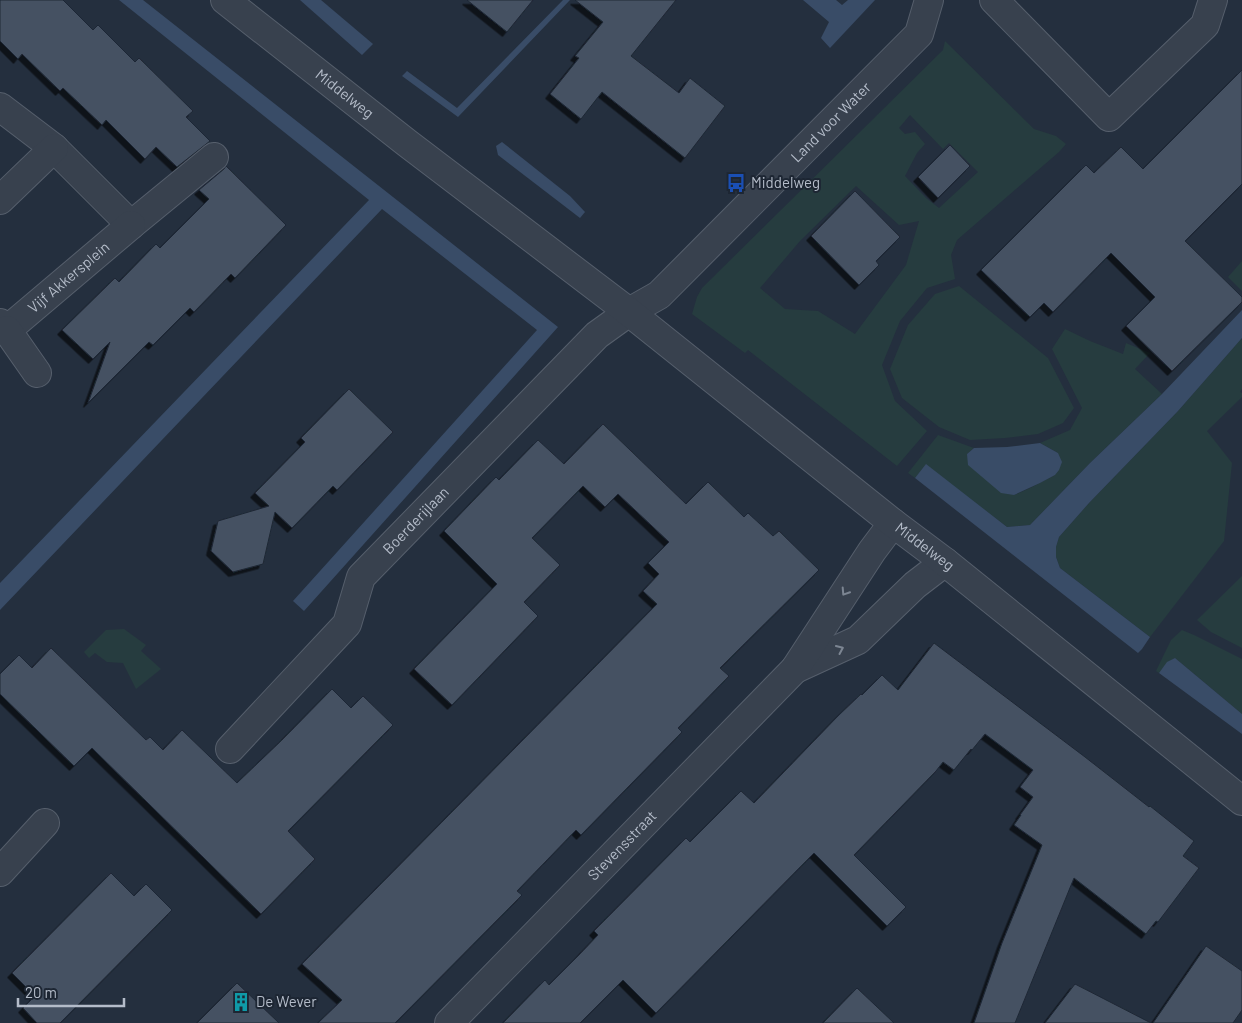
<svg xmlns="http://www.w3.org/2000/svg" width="1242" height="1023" font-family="Barlow,sans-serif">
  <defs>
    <filter id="shadow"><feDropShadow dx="-4.5" dy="4.5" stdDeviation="0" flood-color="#0009"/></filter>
  </defs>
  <rect width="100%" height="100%" fill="#242f3e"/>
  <!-- green -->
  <g fill="#263c3f" fill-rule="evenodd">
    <path d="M 945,41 L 1034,129 L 1056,136 L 1066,144 L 1059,152 L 957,240 L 951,255 L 955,279 L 927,288 L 900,321 L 882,365 L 895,401 L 927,431 L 897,466 L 748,350 L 745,353 L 692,314 L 697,297 L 702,288 L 943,50 ZM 910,115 L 943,149 L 949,143 L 978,172 L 939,208 L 926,198 L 905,176 L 917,153 L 925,144 L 915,132 L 905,134 L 899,128 ZM 856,186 L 899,225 L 919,221 L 906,265 L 855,334 L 818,311 L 785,309 L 760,288 L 800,241 Z"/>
    <path d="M 1242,261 L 1242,291 L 1228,277 Z"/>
    <path d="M 959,286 L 1048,358 L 1074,408 L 1063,423 L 1038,434 L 1005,438 L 970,440 L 939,427 L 902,398 L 890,369 L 908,325 L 935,294 Z"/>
    <path d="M 1065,329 L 1090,341 L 1123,354 L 1126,343 L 1150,353 L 1135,369 L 1162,394 L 1090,463 L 1030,525 L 1007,527 L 926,465 L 915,478 L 908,473 L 938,435 L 974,448 L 967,454 L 1014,495 L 1028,489 L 1055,475 L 1058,453 L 1040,443 L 1070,430 L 1082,408 L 1052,349 Z"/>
    <path d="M 1242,338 L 1242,389 L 1240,392 L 1242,393 L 1242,397 L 1207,431 L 1232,463 L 1224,541 L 1150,637 L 1060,568 L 1056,557 L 1056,547 L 1059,537 L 1089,503 L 1178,411 Z"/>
    <path d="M 1242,576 L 1242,648 L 1211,632 L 1197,620 Z"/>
    <path d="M 124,629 L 146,645 L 141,651 L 161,669 L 136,689 L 123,663 L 107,662 L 95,653 L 89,658 L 84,652 L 106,630 Z"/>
    <path d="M 1182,630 L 1194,635 L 1242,659 L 1242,714 L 1175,658 L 1168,662 L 1159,673 L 1156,671 L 1171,640 Z"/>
  </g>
  <!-- water -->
  <g fill="#394c67">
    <path d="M 119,0 L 143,0 L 558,327 L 304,611 L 293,601 L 537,330 L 382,209 L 0,610 L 0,583 L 369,200 Z"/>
    <path d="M 300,0 L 321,0 L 373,44 L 362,55 Z"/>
    <path d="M 563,0 L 570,0 L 458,117 L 402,76 L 407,71 L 457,108 Z"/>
    <path d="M 803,0 L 836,0 L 842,5 L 848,0 L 875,0 L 830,48 L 821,38 L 829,22 Z"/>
    <path d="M 502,142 L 570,196 L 585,212 L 580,218 L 498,155 L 496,146 Z"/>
    <path d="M 1242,310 L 1242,338 L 1178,411 L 1089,503 L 1059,537 L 1056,547 L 1056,557 L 1060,568 L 1150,637 L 1142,649 L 1138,653 L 915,478 L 926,464 L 1007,527 L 1030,525 L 1090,463 L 1162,394 Z"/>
    <path d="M 1040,443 L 1058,453 L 1062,462 L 1059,470 L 1055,475 L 1040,483 L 1014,495 L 1001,493 L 968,465 L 967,454 L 974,448 L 1007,447 Z"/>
    <path d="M 1175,658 L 1242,714 L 1242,734 L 1159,673 L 1167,662 Z"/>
  </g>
  <!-- building -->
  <g fill="#455162" stroke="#1f2835" filter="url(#shadow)">
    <path d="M 0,0 L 63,0 L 93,30 L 98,25 L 135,62 L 139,58 L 193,111 L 186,117 L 210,141 L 177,167 L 156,147 L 145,159 L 106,120 L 102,125 L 63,88 L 60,91 L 22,54 L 18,59 L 0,41 Z"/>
    <path d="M 467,0 L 533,0 L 507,32 Z"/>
    <path d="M 575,0 L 676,0 L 631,56 L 679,93 L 690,78 L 725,106 L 685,158 L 602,92 L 581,119 L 550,94 L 579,58 L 575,56 L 603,22 Z"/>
    <path d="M 1242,70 L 1242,184 L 1185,241 L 1242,297 L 1242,302 L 1172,371 L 1126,326 L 1155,297 L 1111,253 L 1053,312 L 1044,303 L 1030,317 L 981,270 L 1086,165 L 1094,173 L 1121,147 L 1143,169 Z"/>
    <path d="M 950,145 L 970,166 L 938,198 L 918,177 Z"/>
    <path d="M 226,166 L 286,225 L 235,278 L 231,274 L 194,312 L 190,308 L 153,345 L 149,342 L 88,403 L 110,342 L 93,359 L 62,330 L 115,278 L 119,282 L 156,244 L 160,248 L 209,199 L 199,190 L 224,169 Z"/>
    <path d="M 855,191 L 900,237 L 876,261 L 879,265 L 859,285 L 811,236 Z"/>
    <path d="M 349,389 L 393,432 L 337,490 L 333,486 L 292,528 L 275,512 L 263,564 L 233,572 L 211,551 L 218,521 L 269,506 L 255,493 L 305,442 L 301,438 Z"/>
    <path d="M 603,424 L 686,504 L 708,482 L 744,517 L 748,513 L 773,536 L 779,531 L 819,570 L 720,668 L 729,676 L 678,728 L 682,732 L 581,835 L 576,830 L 517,891 L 522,895 L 395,1023 L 318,1023 L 342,1000 L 302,964 L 657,604 L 643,591 L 659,574 L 648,563 L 669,542 L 618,494 L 605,507 L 583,486 L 532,538 L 560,565 L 524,602 L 538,616 L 452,705 L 414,669 L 497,584 L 444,531 L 496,477 L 499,480 L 538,440 L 564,464 Z"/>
    <path d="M 934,643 L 1085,757 L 1149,807 L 1150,806 L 1194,841 L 1183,856 L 1199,868 L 1158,922 L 1156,921 L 1146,934 L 1074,878 L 1015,1023 L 974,1023 L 1002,943 L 1042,845 L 1014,825 L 1021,815 L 1020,815 L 1033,797 L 1020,787 L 1033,770 L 985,734 L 972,750 L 971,749 L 954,770 L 943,762 L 936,771 L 854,855 L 906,907 L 887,926 L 814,853 L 656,1013 L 623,980 L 580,1023 L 503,1023 L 545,980 L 549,985 L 579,955 L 598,935 L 594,931 L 686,838 L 690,842 L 741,791 L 754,803 L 838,716 L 861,694 L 862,695 L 882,675 L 898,690 Z"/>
    <path d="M 51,648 L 146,740 L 150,737 L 163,750 L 182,730 L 237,783 L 283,739 L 332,689 L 351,708 L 363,696 L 393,725 L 288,831 L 315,859 L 261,914 L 92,748 L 74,766 L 0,694 L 0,674 L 19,655 L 32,668 Z"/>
    <path d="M 111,873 L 134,896 L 146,884 L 172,910 L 60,1023 L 37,1023 L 23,1008 L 35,996 L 12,973 Z"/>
    <path d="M 1206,946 L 1242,971 L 1242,1010 L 1233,1023 L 1153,1023 Z"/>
    <path d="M 237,983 L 279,1023 L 197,1023 Z"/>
    <path d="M 1075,984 L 1151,1023 L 1045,1023 Z"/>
    <path d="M 857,988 L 894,1023 L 823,1023 Z"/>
  </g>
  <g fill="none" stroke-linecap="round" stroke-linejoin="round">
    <!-- minor casing -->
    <g stroke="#565f6c" stroke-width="30">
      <g id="minor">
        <path d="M 994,0 L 1109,117 L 1205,25 L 1213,0"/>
        <path d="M 0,107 L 54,148 L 131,225 L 214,157"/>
        <path d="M 0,200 L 54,148"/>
        <path id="s1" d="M 0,323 L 7,330 L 131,225"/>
        <path d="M 7,330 L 37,373"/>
        <path d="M 795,669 L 858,640 L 915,585 L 945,562"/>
        <path id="s2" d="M 230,749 L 347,624 L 361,577 L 597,335 L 629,312 L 659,295 L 919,34 L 929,0"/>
        <path d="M 0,872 L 45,823"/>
        <path id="s3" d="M 449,1023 L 795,669 L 872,551 L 893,523"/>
      </g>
    </g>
    <!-- tertiary casing -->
    <g stroke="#565f6c" stroke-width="30">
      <g id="tertiary">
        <path id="s4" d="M 225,0 L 407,143 L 629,312 L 893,523 L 945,562 L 1242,801"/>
      </g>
    </g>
    <!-- minor -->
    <use href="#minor" stroke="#38414e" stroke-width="28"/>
    <!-- tertiary -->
    <use href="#tertiary" stroke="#38414e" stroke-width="28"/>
  </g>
  <!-- one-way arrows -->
  <defs><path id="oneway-chevron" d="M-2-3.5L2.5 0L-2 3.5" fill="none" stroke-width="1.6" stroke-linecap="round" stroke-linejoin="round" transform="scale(1.25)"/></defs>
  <g stroke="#7c8592">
    <use href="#oneway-chevron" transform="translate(845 592) rotate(123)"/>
    <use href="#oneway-chevron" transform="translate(840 649) rotate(-24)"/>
  </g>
  <!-- icons -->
  <defs>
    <g id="bus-bare" transform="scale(1.5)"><path d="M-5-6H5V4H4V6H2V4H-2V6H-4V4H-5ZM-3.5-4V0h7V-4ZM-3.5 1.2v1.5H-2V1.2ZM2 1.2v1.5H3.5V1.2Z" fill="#1a4fb4" stroke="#1d2633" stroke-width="2.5" paint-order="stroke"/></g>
    <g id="building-bare" transform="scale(1.5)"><path d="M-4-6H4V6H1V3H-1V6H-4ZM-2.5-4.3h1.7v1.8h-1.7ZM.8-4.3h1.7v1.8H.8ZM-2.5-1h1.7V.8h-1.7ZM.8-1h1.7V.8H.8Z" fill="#0f9aa8" stroke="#1d2633" stroke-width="2.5" paint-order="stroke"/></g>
  </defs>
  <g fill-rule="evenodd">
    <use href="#bus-bare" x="736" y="183"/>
    <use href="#building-bare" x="241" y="1002"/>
  </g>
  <g text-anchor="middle" stroke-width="4" stroke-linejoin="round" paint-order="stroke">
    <!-- street labels -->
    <g font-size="15" fill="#b4bcc9" stroke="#1d2633">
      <text dy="5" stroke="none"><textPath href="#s4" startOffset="152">Middelweg</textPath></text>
      <text dy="5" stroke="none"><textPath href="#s2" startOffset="876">Land voor Water</textPath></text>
      <text dy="5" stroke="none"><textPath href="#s1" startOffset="91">Vijf Akkersplein</textPath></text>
      <text dy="5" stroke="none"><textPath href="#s2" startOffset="299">Boerderijlaan</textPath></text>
      <text dy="5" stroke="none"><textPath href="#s4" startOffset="888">Middelweg</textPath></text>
      <text dy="5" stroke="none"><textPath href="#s3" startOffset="248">Stevensstraat</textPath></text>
    </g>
    <!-- poi labels -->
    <g font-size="15" fill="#b4bcc9" stroke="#1d2633" text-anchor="start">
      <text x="751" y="188">Middelweg</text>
      <text x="256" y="1007">De Wever</text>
    </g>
  </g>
  <!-- scale -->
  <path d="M18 998v8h106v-8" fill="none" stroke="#b4bcc9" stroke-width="2.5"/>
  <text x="25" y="998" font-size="15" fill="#b4bcc9" stroke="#1d2633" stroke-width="4" paint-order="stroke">20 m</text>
</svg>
